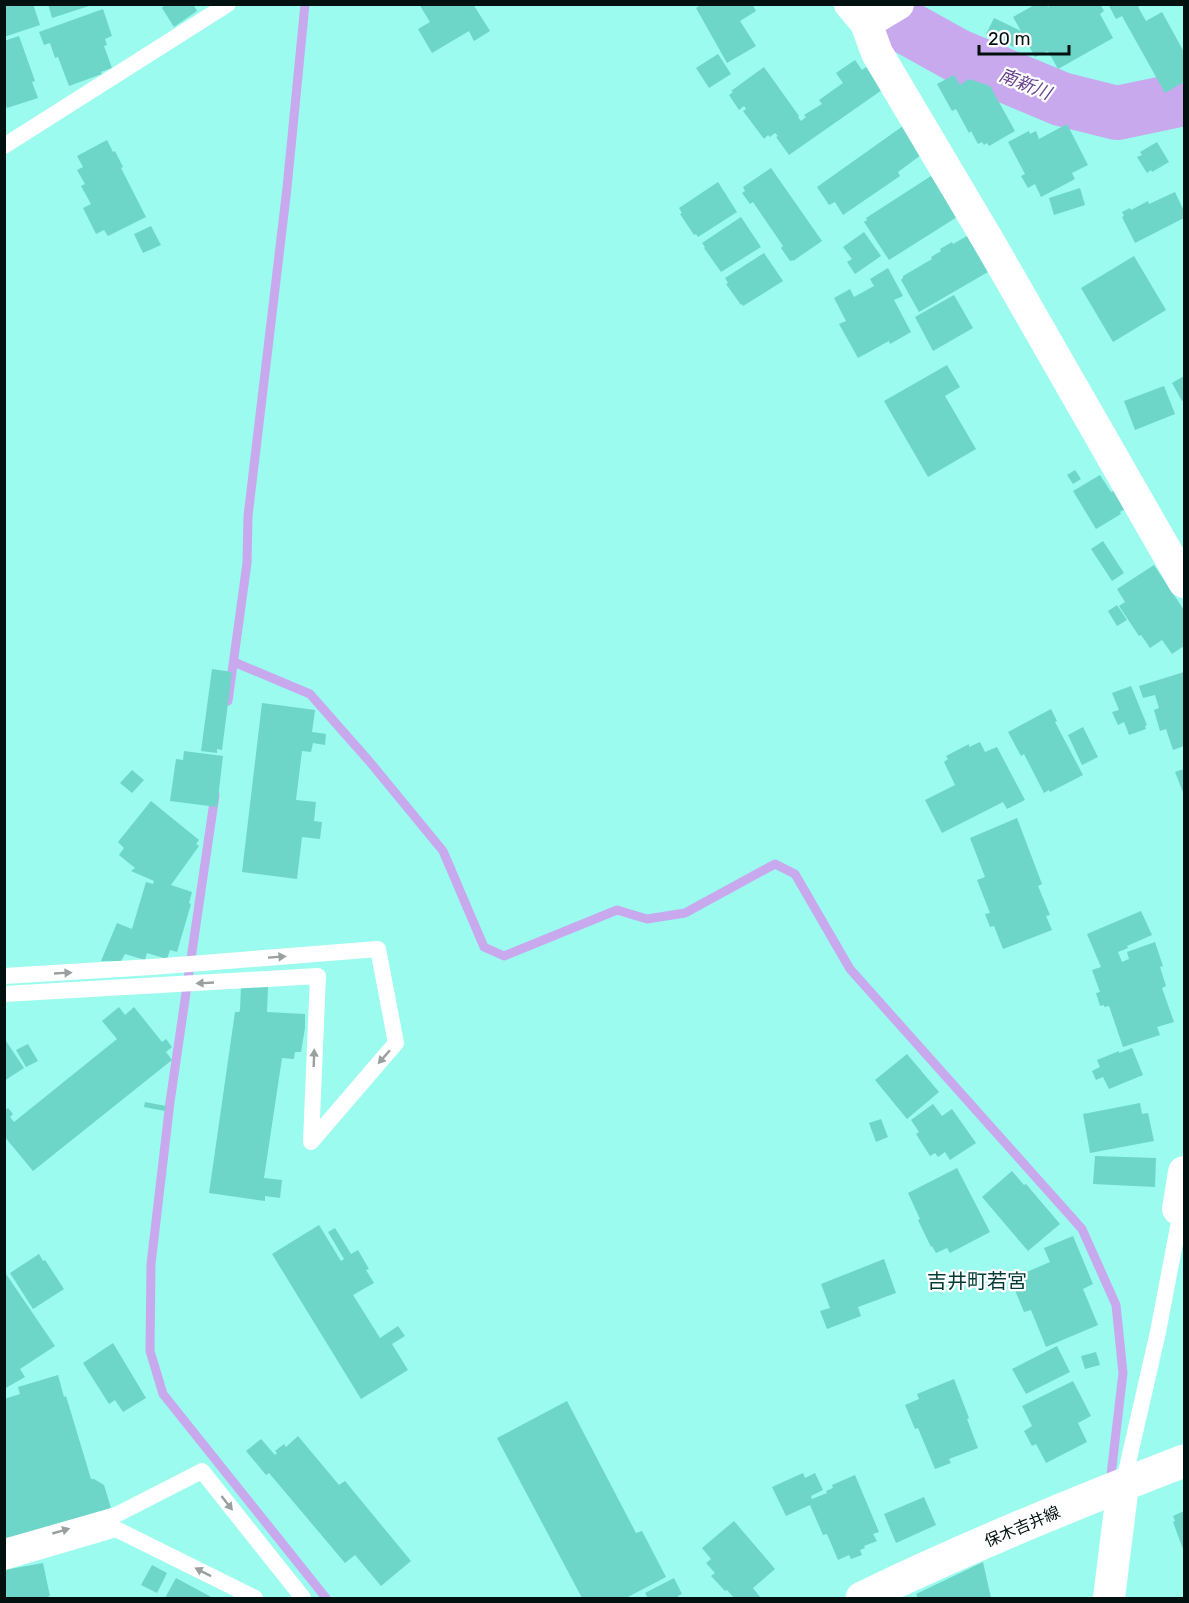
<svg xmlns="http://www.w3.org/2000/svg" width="1189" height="1603" font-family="Rubik,'Noto Sans JP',sans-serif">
  <rect width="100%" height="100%" fill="#9bfbee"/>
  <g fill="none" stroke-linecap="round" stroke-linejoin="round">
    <!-- stream -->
    <g stroke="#c8a9ed" stroke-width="9">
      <path d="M 234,662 L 310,694 L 369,761 L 443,851 L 484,947 L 504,956 L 617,910 L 647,919 L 685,913 L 775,864 L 795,874 L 850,969 L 1082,1229 L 1116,1305 L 1123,1373 L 1110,1483"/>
      <path d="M 228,701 L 247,563 L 248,516 L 287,188 L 305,4"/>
      <path d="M 215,795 L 170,1102 L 151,1264 L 150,1351 L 163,1394 L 326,1598"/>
    </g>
    <!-- river -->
    <path stroke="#c8a9ed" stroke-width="54" d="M 882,4 L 904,26 L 958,56 L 1061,99 L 1117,113 L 1184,99"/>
  </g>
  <!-- building -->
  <g fill="#6dd6c9">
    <path d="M 4,4 L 33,4 L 40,25 L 4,37 Z"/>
    <path d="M 48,4 L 92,4 L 92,5 L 52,18 Z"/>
    <path d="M 166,4 L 193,4 L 197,11 L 174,27 L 162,8 Z"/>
    <path d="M 419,4 L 473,4 L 490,31 L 474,41 L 469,31 L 432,53 L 418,29 L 430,22 Z"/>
    <path d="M 698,4 L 752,4 L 756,11 L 740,21 L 756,46 L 727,63 L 696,8 L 699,6 Z"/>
    <path d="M 1036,4 L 1046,4 L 1048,7 L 1052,4 L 1100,4 L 1104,11 L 1100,14 L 1113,38 L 1058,69 L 1048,51 L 1035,57 L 1021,32 L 1014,47 L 986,34 L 994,18 L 1021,31 L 1013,17 Z"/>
    <path d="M 1108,4 L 1142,4 L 1138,7 L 1146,21 L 1162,12 L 1184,52 L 1184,82 L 1165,93 L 1122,16 L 1116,19 Z"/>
    <path d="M 103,9 L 112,36 L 105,39 L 107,45 L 104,46 L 112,68 L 101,72 L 102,74 L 69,86 L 58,57 L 55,58 L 50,43 L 44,45 L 39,32 Z"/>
    <path d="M 19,36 L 35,81 L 32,82 L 38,98 L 7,108 L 4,102 L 4,41 Z"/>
    <path d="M 718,54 L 731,74 L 709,88 L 696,68 Z"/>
    <path d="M 855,60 L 862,70 L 866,67 L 882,90 L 789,155 L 776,137 L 778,136 L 775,133 L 770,137 L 768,135 L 764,139 L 743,111 L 746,109 L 744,106 L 739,110 L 729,95 L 733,92 L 731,91 L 764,67 L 799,116 L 798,117 L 801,121 L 806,117 L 804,115 L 822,104 L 819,100 L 843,83 L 836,73 Z"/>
    <path d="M 954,75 L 960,85 L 969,79 L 990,86 L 1015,131 L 989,146 L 987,143 L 984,145 L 982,142 L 978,144 L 971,131 L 969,133 L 956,109 L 952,111 L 937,84 Z"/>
    <path d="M 1067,124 L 1088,165 L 1072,173 L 1075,179 L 1041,197 L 1035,184 L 1028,188 L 1021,176 L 1025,174 L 1008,142 L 1029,131 L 1030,134 L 1036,131 L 1039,139 Z"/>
    <path d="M 903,126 L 921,155 L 898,172 L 900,176 L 843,215 L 835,202 L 829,205 L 817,187 Z"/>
    <path d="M 107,140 L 113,152 L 115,151 L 123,167 L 121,168 L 146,217 L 108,236 L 104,230 L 96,234 L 83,208 L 91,204 L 81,186 L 85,184 L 77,170 L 83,167 L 77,156 Z"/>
    <path d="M 1157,142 L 1169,162 L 1152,172 L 1151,170 L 1147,173 L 1137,157 L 1142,155 L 1140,152 Z"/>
    <path d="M 771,168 L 822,241 L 793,261 L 793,260 L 790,261 L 781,248 L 783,246 L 753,202 L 750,204 L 742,193 L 745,191 L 743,187 Z"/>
    <path d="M 931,176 L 957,217 L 889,260 L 864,222 L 867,220 L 866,218 Z"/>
    <path d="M 718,182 L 737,212 L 698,237 L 696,234 L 694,235 L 680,214 L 682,213 L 679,208 Z"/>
    <path d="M 1080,188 L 1085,205 L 1054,215 L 1049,198 Z"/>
    <path d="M 1175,192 L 1184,211 L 1184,218 L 1135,243 L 1122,217 L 1124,216 L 1122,212 L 1130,208 L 1131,210 L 1148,201 L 1149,204 Z"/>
    <path d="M 741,217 L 761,247 L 721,272 L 704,248 L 705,247 L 702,243 Z"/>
    <path d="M 151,226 L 161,245 L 143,253 L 134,234 Z"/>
    <path d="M 864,232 L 881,256 L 855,274 L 847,262 L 852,259 L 843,247 Z"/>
    <path d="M 967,236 L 988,272 L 919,312 L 901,280 L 903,278 L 903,276 L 932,259 L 931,257 L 941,251 L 940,249 L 952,242 L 953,244 Z"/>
    <path d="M 764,253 L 783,281 L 743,306 L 742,304 L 741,305 L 726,284 L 728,283 L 725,278 Z"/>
    <path d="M 1134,256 L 1166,310 L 1113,342 L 1081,288 Z"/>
    <path d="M 888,268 L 903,296 L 894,300 L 911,332 L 890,344 L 889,341 L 858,358 L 839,324 L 846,321 L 834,298 L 850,289 L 854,297 L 874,286 L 870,279 Z"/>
    <path d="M 954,295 L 973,328 L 933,351 L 915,317 Z"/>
    <path d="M 947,365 L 960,387 L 945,396 L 976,449 L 928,477 L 884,401 Z"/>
    <path d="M 1184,376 L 1184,400 L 1182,401 L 1172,383 Z"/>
    <path d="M 1164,386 L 1175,414 L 1135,430 L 1124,401 Z"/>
    <path d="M 1075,470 L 1081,479 L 1073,484 L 1067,475 Z"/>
    <path d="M 1100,475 L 1111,492 L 1114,491 L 1125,509 L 1120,512 L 1121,514 L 1096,529 L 1073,491 Z"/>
    <path d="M 1103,541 L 1124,573 L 1112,581 L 1091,549 Z"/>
    <path d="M 1154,565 L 1184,610 L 1184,646 L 1172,654 L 1162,640 L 1150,648 L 1141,635 L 1139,636 L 1119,606 L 1125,602 L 1117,589 Z"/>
    <path d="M 1117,605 L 1127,620 L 1117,626 L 1108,611 Z"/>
    <path d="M 212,669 L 232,672 L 222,750 L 217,749 L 217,753 L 201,751 Z"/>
    <path d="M 1184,672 L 1184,746 L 1173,750 L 1166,729 L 1160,731 L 1154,710 L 1159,708 L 1155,695 L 1143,698 L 1139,686 Z"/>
    <path d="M 1131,686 L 1147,725 L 1145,726 L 1146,729 L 1129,735 L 1124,722 L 1118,725 L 1112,712 L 1119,710 L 1112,693 Z"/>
    <path d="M 262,703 L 315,710 L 312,732 L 326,734 L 325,745 L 313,743 L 311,752 L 302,751 L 296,800 L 316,802 L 314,821 L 322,822 L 320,839 L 302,837 L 297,879 L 242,872 Z"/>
    <path d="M 1051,709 L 1057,721 L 1055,722 L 1083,775 L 1050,792 L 1049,790 L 1044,793 L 1024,754 L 1021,756 L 1008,732 Z"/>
    <path d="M 1083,727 L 1098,757 L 1082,765 L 1068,735 Z"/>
    <path d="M 980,742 L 985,752 L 997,747 L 1025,800 L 1007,809 L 1003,802 L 942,833 L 925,800 L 955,785 L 944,762 L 948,759 L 946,756 L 969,744 L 969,747 Z"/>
    <path d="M 184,751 L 223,756 L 217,807 L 170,801 L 176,759 L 183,760 Z"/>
    <path d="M 1184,769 L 1184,795 L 1175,772 Z"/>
    <path d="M 132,770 L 144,780 L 132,793 L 120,783 Z"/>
    <path d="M 151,801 L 199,840 L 196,844 L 199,846 L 171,885 L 192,892 L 189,903 L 191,904 L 177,952 L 170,950 L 167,959 L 147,953 L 145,960 L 125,954 L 121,961 L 101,961 L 117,923 L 132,929 L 146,882 L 153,884 L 154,881 L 131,871 L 135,868 L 119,855 L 124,848 L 118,842 Z"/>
    <path d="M 1017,818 L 1042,884 L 1038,886 L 1050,915 L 1046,916 L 1052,930 L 1003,949 L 994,926 L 990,927 L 985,914 L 990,913 L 977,880 L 985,877 L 970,838 Z"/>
    <path d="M 1141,911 L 1152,935 L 1127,946 L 1128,948 L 1118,952 L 1122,962 L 1129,959 L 1127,952 L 1155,942 L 1163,966 L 1160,967 L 1166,986 L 1162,988 L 1174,1022 L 1157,1027 L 1160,1035 L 1123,1047 L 1109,1006 L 1104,1007 L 1104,1005 L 1100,1006 L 1096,993 L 1100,992 L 1092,970 L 1101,967 L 1087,934 Z"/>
    <path d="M 241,986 L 268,987 L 267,1012 L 305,1014 L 305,1028 L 301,1052 L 295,1052 L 294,1059 L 282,1058 L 264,1178 L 282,1180 L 280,1198 L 265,1196 L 265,1201 L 209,1193 L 235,1012 L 239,1012 L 240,1010 Z"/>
    <path d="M 119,1007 L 125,1015 L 134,1007 L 162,1042 L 166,1039 L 172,1047 L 166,1052 L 172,1060 L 33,1171 L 4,1136 L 4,1111 L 8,1108 L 13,1114 L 10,1117 L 14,1122 L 117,1039 L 102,1021 Z"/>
    <path d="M 4,1038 L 24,1068 L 4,1081 Z"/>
    <path d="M 28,1044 L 38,1061 L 26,1067 L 16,1050 Z"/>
    <path d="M 1132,1048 L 1143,1075 L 1109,1089 L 1103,1077 L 1096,1080 L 1092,1071 L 1100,1067 L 1097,1060 L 1119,1051 L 1119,1053 Z"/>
    <path d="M 907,1054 L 939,1092 L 907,1119 L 875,1080 Z"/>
    <path d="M 145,1102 L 166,1106 L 165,1111 L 144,1107 Z"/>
    <path d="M 1140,1103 L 1142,1114 L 1148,1113 L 1154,1141 L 1090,1153 L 1083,1114 Z"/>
    <path d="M 933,1104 L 942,1116 L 952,1109 L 976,1143 L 950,1160 L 945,1152 L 938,1157 L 935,1153 L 930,1156 L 916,1134 L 919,1132 L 911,1120 Z"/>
    <path d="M 881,1119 L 888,1137 L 876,1142 L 869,1123 Z"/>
    <path d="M 1095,1156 L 1156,1158 L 1155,1187 L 1093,1184 Z"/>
    <path d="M 957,1168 L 990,1232 L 950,1253 L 947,1248 L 936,1253 L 932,1246 L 931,1247 L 918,1220 L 920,1219 L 908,1193 Z"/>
    <path d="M 1012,1171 L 1024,1185 L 1026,1184 L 1060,1224 L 1028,1251 L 982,1197 Z"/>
    <path d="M 319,1225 L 341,1261 L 344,1259 L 328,1232 L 335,1228 L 351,1254 L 358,1250 L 369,1269 L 366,1270 L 374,1283 L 353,1295 L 380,1338 L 398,1326 L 405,1336 L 392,1344 L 408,1370 L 361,1399 L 272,1254 Z"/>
    <path d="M 1073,1236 L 1093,1284 L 1083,1289 L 1098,1325 L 1046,1347 L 1031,1310 L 1024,1312 L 1012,1283 L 1015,1282 L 1015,1277 L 1050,1262 L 1044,1248 Z"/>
    <path d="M 39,1254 L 43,1261 L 45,1260 L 64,1289 L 33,1309 L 10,1273 Z"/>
    <path d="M 884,1259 L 896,1293 L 858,1307 L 861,1316 L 827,1329 L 820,1311 L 830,1308 L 821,1284 Z"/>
    <path d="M 4,1271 L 55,1346 L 20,1369 L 25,1377 L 4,1389 Z"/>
    <path d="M 113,1343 L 146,1398 L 123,1412 L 115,1400 L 109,1404 L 83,1363 Z"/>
    <path d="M 1057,1346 L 1070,1372 L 1026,1394 L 1012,1369 Z"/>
    <path d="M 1096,1352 L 1100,1365 L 1085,1369 L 1081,1356 Z"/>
    <path d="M 58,1375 L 64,1397 L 66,1396 L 91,1479 L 94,1479 L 104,1485 L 111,1508 L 4,1540 L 4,1399 L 20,1394 L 18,1387 Z"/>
    <path d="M 954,1379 L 969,1418 L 967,1419 L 978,1448 L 949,1459 L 951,1463 L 935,1469 L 918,1428 L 915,1429 L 905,1405 L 919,1399 L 917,1394 Z"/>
    <path d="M 1073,1381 L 1091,1416 L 1078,1423 L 1087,1442 L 1046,1463 L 1036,1444 L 1032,1446 L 1024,1431 L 1032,1426 L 1022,1406 Z"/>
    <path d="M 567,1401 L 636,1533 L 642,1531 L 666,1577 L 626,1598 L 582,1598 L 497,1438 Z"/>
    <path d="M 298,1436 L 339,1485 L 345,1481 L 411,1561 L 381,1586 L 355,1555 L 345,1563 L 269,1473 L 266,1475 L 246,1451 L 261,1439 L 275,1455 L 277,1453 L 275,1451 L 284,1444 L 286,1447 Z"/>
    <path d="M 803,1473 L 805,1478 L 815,1473 L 823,1490 L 811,1496 L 812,1499 L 827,1493 L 826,1491 L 833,1488 L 832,1485 L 855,1475 L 879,1532 L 873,1534 L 877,1541 L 864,1546 L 865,1548 L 860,1550 L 862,1555 L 851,1559 L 849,1555 L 838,1560 L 827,1534 L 823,1535 L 810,1505 L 786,1516 L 772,1487 Z"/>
    <path d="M 924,1497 L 936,1525 L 896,1543 L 884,1514 Z"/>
    <path d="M 1184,1511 L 1184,1552 L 1173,1522 L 1175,1521 L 1173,1516 Z"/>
    <path d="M 734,1521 L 775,1569 L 753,1588 L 760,1597 L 758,1598 L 734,1598 L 727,1590 L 725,1591 L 711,1576 L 715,1573 L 706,1563 L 711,1559 L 702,1548 Z"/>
    <path d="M 983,1562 L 991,1598 L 918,1598 L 916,1594 Z"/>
    <path d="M 43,1563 L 50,1596 L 43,1598 L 5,1598 L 4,1570 Z"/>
    <path d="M 152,1565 L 167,1573 L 157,1593 L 141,1585 Z"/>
    <path d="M 176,1578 L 213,1598 L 165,1598 Z"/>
    <path d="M 674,1578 L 682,1594 L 678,1596 L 679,1598 L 648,1598 L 645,1593 Z"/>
  </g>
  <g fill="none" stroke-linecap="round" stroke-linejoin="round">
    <!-- service -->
    <g stroke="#fff" stroke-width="16">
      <path d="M 4,146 L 228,4"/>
      <path d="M 4,976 L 152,967 L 378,949 L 396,1043 L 311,1142 L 318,976 L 4,994"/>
      <path d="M 1123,1485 L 1158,1332 L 1179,1222 L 1178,1209"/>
      <path d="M 4,1547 L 116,1515 L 202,1471 L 303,1598"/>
      <path d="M 4,1562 L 116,1529 L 255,1598"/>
    </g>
    <!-- minor -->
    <g stroke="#fff" stroke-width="32">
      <path d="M 850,4 L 866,23 L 877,53 L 992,247 L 1184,582"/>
      <path d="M 866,23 L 898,4"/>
      <path d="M 1178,1209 L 1184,1172"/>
      <path d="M 1109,1598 L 1123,1485"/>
    </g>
    <!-- secondary -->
    <path stroke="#fff" stroke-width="33" d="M 862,1598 C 967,1547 1075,1503 1184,1461"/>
  </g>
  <!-- one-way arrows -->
  <defs><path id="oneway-solid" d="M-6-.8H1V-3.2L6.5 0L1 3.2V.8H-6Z" transform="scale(1.5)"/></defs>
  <g fill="#99a09f">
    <use href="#oneway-solid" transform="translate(277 957) rotate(-4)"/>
    <use href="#oneway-solid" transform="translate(63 973) rotate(-3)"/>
    <use href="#oneway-solid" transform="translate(205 983) rotate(177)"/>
    <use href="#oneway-solid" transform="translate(384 1057) rotate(131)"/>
    <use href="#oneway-solid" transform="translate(314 1058) rotate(-88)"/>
    <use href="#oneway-solid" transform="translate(227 1503) rotate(52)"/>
    <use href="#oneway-solid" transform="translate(61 1531) rotate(-16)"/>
    <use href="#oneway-solid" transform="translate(203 1572) rotate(-153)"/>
  </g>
  <g text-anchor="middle" stroke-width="4.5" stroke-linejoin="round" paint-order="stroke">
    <!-- street labels -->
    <g font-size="16" fill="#00110f" stroke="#fff">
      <text transform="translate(1022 1526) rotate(-23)" y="6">保木吉井線</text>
    </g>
    <!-- water labels -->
    <g font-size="18" font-style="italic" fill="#694191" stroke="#fff">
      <text transform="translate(1025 84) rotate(22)" y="6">南新川</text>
    </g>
    <!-- quarter labels -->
    <g font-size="20" fill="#003b36" stroke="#fff">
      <text x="977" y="1288">吉井町若宮</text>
    </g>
  </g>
  <!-- border -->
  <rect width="1189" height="1603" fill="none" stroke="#00110f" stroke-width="12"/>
  <!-- scale -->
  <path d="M979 45v9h90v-9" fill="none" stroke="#00110f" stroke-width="3"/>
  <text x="988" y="45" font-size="18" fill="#00110f" stroke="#ffffff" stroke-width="4.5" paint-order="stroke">20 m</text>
</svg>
